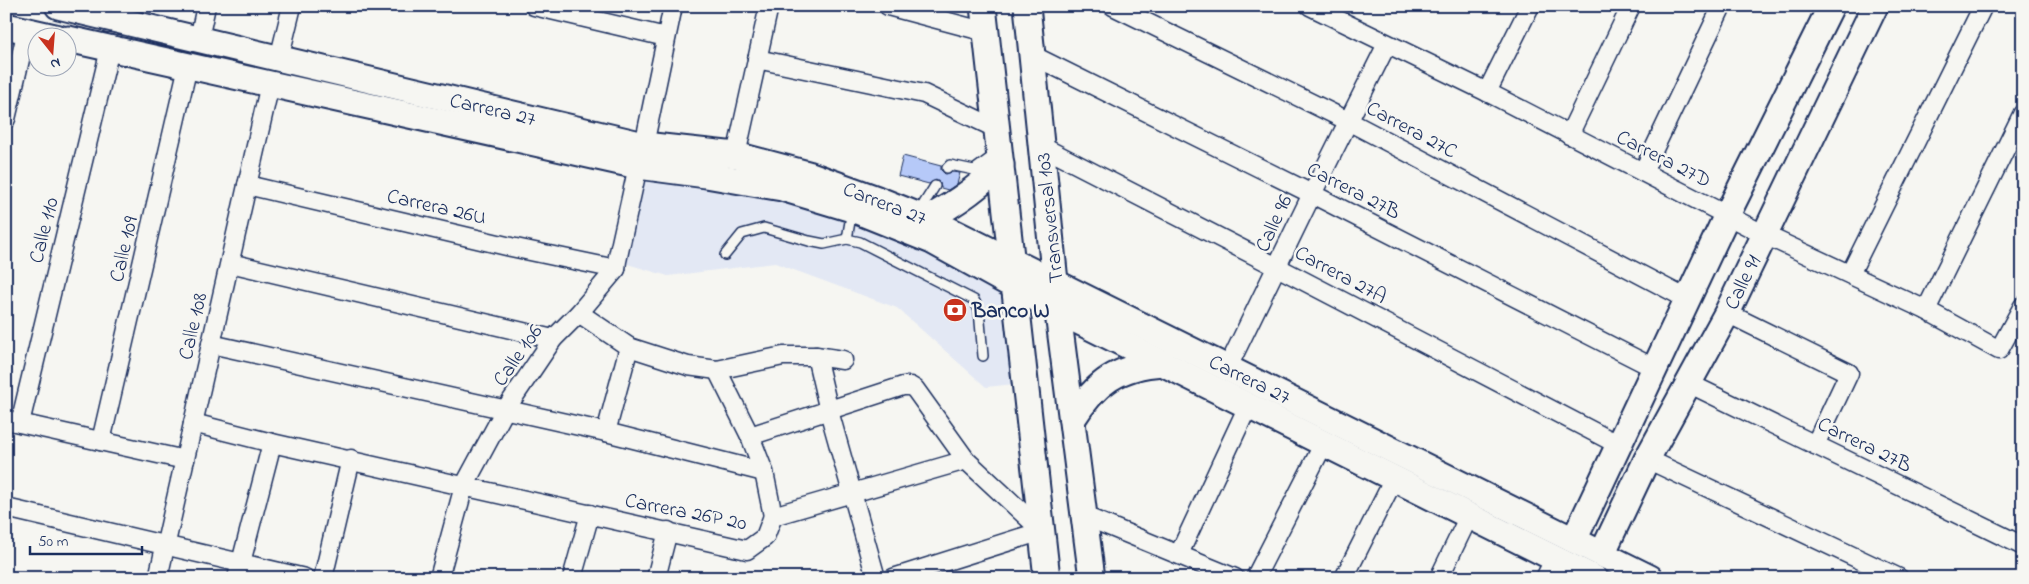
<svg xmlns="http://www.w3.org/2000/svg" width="2029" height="584" font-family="'Indie Flower',sans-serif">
  <rect width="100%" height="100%" fill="#f6f6f2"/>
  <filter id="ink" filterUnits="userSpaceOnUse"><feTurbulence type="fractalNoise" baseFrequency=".02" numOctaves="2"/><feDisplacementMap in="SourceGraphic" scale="10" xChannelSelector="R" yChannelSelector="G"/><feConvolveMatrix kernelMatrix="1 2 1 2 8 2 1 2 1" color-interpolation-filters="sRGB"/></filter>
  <g filter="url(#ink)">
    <!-- built -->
    <path fill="#e3e8f4" d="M 638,166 L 782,188 L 1014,287 L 1025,383 L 986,387 L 897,308 L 775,263 L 668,276 L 617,261 Z"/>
    <!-- building -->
    <path fill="#b6c9f8" stroke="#1b2f5e" d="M 903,156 L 941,166 L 941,170 L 945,174 L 952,172 L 960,173 L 957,184 L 948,190 L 941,188 L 940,183 L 936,180 L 929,184 L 898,176 Z"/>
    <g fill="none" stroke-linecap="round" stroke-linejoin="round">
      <!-- lane casing -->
      <g stroke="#1b2f5e" stroke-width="12">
        <g id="lane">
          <path d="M 947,168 L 950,165 L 974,170 L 997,153"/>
          <path d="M 852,210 L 847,239 L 860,242 L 974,300 L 979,310 L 983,356"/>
          <path d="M 918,213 L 935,186"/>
          <path d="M 725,255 L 742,234 L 764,228 L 809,241 L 824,244 L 847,239"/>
        </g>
      </g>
      <!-- street casing -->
      <g stroke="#1b2f5e" stroke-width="21">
        <g id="street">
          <path d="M 534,6 L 666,37"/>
          <path d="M 888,6 L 986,32"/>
          <path d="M 1113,6 L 1348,121 L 1687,299"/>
          <path d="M 1310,6 L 1487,92 L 1765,235 L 1926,310 L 1999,350 L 2023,306"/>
          <path d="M 199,39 L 206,6"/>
          <path d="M 1032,55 L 1312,194 L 1654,368"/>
          <path d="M 279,59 L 292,6"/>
          <path d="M 757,59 L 924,94 L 997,129"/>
          <path d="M 1487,92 L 1530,6"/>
          <path d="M 6,119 L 27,30"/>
          <path d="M 1569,135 L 1631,6"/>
          <path d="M 644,145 L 673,6"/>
          <path d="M 1041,146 L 1277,267 L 1619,445"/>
          <path d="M 736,155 L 769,6"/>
          <path d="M 1643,172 L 1722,6"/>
          <path d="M 247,185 L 511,247 L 616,269"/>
          <path d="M 230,263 L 553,339"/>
          <path d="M 1850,274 L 1983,6"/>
          <path d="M 1926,310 L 2023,113"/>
          <path d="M 579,313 L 629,347 L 688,366 L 717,370 L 783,356 L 816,356 L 843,360"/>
          <path d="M 1727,313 L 1849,373 L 1815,445"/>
          <path d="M 211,344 L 606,432 L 764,472"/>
          <path d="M 816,356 L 829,411 L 876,578"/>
          <path d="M 1227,369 L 1312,194 L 1387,44"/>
          <path d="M 717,370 L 750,436 L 764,472 L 773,516"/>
          <path d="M 1688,383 L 2023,546"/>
          <path d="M 6,420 L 185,460"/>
          <path d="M 20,423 L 110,49"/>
          <path d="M 193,423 L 272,443 L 747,550 L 765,537 L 773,516"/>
          <path d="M 606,432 L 629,347"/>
          <path d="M 750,436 L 903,386 L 910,386 L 915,389 L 966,460 L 1042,531 L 893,578"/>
          <path d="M 101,441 L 188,66"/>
          <path d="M 1647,459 L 1899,578"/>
          <path d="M 6,508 L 305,578"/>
          <path d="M 1082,515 L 1235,578"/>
          <path d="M 773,516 L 966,460"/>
          <path d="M 1179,554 L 1248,406"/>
          <path d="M 158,578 L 270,84"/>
          <path d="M 237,578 L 272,443"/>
          <path d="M 323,578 L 351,459"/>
          <path d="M 439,578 L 464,486 L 505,410 L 553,339 L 579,313 L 616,269 L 617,261 L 638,166"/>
          <path d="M 572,578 L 590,514"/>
          <path d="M 656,578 L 668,531"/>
          <path d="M 1255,578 L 1324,443"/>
          <path d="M 1344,578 L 1394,479"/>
          <path d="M 1439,578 L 1469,516"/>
          <path d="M 1545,578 L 1555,558"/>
        </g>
      </g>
      <!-- secondary casing -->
      <g stroke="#1b2f5e" stroke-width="29">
        <g id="secondary">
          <path d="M 58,6 L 644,145 L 736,155 L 808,174 L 877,199 L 927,219 L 1650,578"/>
          <path d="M 983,6 L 1047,578"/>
          <path d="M 1027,6 L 1059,321 L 1092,578"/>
          <path d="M 6,26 L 59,38"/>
          <path d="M 68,39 L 638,166 L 706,175 L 782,188 L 852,209 L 932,241 L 1068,316 L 1594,578"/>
          <path d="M 927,219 C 955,204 979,188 1001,164"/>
          <path d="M 1072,420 C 1095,383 1118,366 1163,363"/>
          <path d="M 1574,540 L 1727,215 L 1831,6"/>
          <path d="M 1602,554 L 1647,459 L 1727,313 L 1875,6"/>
        </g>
      </g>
      <!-- lane -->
      <use href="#lane" stroke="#f6f6f2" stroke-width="9"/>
      <!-- street -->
      <use href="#street" stroke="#f6f6f2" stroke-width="18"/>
      <!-- secondary -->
      <use href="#secondary" stroke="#f6f6f2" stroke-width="25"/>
    </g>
  </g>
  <!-- icons -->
  <defs>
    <g id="bank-disc" transform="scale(1.25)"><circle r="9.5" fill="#c8321e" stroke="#f6f6f2"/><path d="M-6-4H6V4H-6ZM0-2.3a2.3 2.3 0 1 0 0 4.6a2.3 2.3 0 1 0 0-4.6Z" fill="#fff"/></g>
  </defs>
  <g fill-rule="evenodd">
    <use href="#bank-disc" x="955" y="310"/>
  </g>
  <g text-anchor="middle" stroke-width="5" stroke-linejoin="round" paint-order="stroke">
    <!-- street labels -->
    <g font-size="21" fill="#1b2f5e" stroke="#f6f6f2">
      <text transform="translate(493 109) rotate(13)" y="7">Carrera 27</text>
      <text transform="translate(1412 129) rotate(28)" y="7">Carrera 27C</text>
      <text transform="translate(1664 158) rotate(27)" y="7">Carrera 27D</text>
      <text transform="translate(1354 190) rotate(27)" y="7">Carrera 27B</text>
      <text transform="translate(885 203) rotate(21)" y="7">Carrera 27</text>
      <text transform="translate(437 206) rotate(13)" y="7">Carrera 26U</text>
      <text transform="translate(1049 218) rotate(-96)" y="7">Transversal 103</text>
      <text transform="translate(1273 223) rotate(-65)" y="7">Calle 96</text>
      <text transform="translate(43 230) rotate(-76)" y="7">Calle 110</text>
      <text transform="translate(123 249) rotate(-77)" y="7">Calle 109</text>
      <text transform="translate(1341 274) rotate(28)" y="7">Carrera 27A</text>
      <text transform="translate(1742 282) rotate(-64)" y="7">Calle 91</text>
      <text transform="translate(192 326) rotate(-77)" y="7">Calle 108</text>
      <text transform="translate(517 355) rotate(-55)" y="7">Calle 106</text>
      <text transform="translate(1250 379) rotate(26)" y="7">Carrera 27</text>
      <text transform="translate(1865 444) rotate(26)" y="7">Carrera 27B</text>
      <text transform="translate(686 511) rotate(11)" y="7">Carrera 26P 20</text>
    </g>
    <!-- poi labels -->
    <g font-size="21" font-weight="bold" fill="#1b2f5e" stroke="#f6f6f2" text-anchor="start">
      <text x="972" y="317">Banco W</text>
    </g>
  </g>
  <!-- margin -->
  <rect width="2029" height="584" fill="none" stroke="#f6f6f2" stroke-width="25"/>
  <rect x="12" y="12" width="2004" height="559" fill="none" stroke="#1b2f5e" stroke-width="2" filter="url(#ink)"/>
  <!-- north arrow -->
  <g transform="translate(52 52) rotate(163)"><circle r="24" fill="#f6f6f2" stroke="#9ea6b7"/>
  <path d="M0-4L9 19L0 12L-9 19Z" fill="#c8321e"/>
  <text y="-8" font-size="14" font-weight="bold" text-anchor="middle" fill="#1b2f5e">N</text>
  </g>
  <!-- scale -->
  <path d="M30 546v8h112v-8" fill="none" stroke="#1b2f5e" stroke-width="2.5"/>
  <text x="38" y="546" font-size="15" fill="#1b2f5e" stroke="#f6f6f2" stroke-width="4" paint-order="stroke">50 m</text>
</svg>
